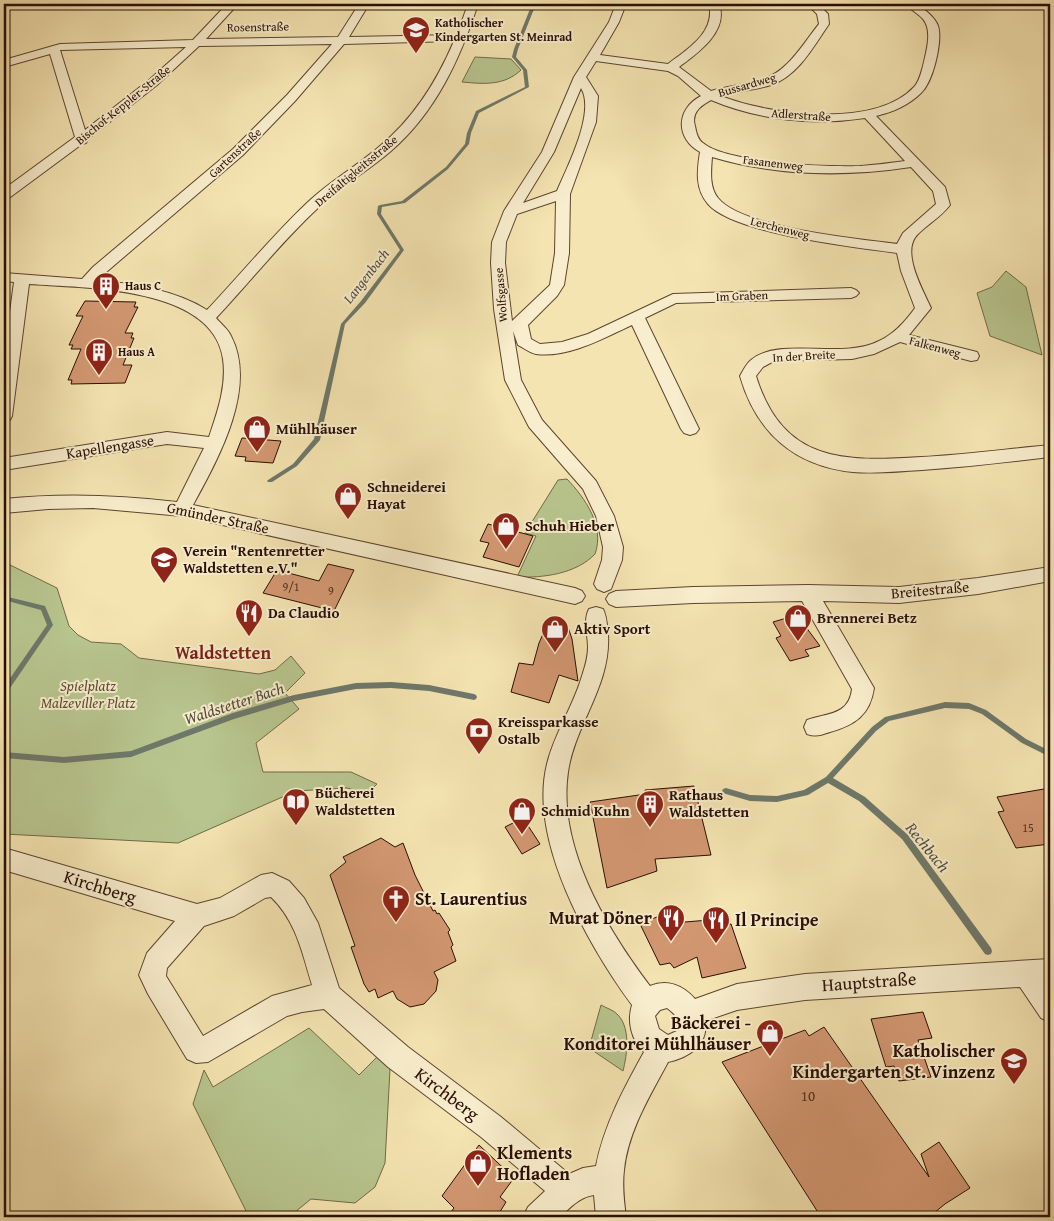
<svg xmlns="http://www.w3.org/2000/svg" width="1054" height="1221" font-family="'Gentium Book Plus',serif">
  <rect width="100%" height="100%" fill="#f4e4b1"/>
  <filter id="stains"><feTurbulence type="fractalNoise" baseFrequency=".004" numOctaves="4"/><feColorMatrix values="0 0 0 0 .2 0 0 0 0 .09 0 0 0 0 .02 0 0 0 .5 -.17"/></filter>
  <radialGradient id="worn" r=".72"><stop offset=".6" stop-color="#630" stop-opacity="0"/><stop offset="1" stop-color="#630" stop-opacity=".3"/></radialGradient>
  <!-- green -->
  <g fill="#b8c58e" stroke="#706a49">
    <path d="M 475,57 L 511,59 L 521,70 C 504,86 484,84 462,82 Z"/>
    <path d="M 1006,271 L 1026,287 L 1042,355 L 990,336 L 977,293 L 992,287 Z"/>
    <path d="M 567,479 C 585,498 605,526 595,554 C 576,574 543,578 517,577 L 536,536 L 525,533 L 558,480 Z"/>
    <path d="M 4,562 L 57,588 L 69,626 L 78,635 L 91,642 L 121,644 L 139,658 L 259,674 L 275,670 L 291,656 L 305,673 L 285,693 L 299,709 L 256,743 L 263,772 L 351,772 L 377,784 L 367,794 L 347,788 L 296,791 L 178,843 L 4,834 Z"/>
    <path d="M 601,1005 C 606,1008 614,1010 618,1015 C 631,1029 627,1055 623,1071 L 589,1048 Z"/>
    <path d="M 309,1028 L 359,1075 L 379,1055 L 390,1069 L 385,1163 L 375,1187 L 355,1203 L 311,1199 L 289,1217 L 249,1217 L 193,1104 L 204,1070 L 213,1087 Z"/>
  </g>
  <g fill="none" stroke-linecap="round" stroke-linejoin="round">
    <!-- stream -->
    <g fill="#6e786a" fill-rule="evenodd">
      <path d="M 532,4 L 536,4 L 518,49 L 516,57 L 527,70 L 529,87 L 479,113 L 471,133 L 469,144 L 448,169 L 405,203 L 382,207 L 381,214 L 404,250 L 365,303 L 345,324 L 320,440 L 297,466 L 272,482 L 268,482 L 267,481 L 268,480 L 293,464 L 314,439 L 341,324 L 361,301 L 400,250 L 377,214 L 378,206 L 380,205 L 402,201 L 446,167 L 465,144 L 467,133 L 476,111 L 525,87 L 523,70 L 512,57 L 514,49 Z"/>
      <path d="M 4,596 L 45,606 L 53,625 L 6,694 L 4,695 L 4,687 L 47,625 L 41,610 L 4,600 Z"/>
      <path d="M 391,682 L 429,685 L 474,694 L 476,695 L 477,697 L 476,699 L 474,700 L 429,691 L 391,688 L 356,689 L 294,701 L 234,719 L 131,757 L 64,763 L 4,758 L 4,752 L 64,757 L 131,751 L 233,713 L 294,695 L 356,683 Z"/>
      <path d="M 945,702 L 969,703 L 986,710 L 1026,739 L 1050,751 L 1050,757 L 1022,743 L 982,714 L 969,709 L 945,708 L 889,721 L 876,731 L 833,778 L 865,797 L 908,835 L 991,948 L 992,951 L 991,954 L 988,955 L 985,954 L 902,839 L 859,801 L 828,783 L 808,795 L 777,802 L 750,801 L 726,794 L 723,793 L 722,791 L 723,789 L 726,788 L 750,795 L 777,796 L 804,790 L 826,777 L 872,727 L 885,717 Z"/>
    </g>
  </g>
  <!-- building -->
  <g fill="#d39872" stroke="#290e04">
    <path d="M 85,301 L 136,302 L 134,307 L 138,307 L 125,333 L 133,333 L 131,338 L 134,338 L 123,365 L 132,365 L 125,383 L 71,384 L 72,380 L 68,380 L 81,349 L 71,349 L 73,345 L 69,345 L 83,316 L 76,316 Z"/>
    <path d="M 242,438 L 281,441 L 273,463 L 245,461 L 246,457 L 235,456 Z"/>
    <path d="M 488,524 L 533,536 L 519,567 L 483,557 L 489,543 L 480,541 Z"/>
    <path d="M 328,564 L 354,570 L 334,611 L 263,593 L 277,570 L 319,581 Z"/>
    <path d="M 797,615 L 820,646 L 805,650 L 809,656 L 790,661 L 776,638 L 781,636 L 773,622 Z"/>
    <path d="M 551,616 L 568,627 L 572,639 L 578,681 L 559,675 L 549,703 L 511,692 L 519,663 L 533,665 L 539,643 Z"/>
    <path d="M 694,786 L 711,855 L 655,859 L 657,871 L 607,888 L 590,802 L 646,794 L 645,790 Z"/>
    <path d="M 1050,788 L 1050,844 L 1016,848 L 998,812 L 1004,811 L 997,797 Z"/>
    <path d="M 523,818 L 540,844 L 522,854 L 505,827 Z"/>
    <path d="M 381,838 L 395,847 L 403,843 L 415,875 L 433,911 L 435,910 L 437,914 L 439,913 L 450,930 L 448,932 L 453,945 L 451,947 L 456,961 L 434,972 L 438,980 L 436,991 L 424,1004 L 410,1007 L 397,999 L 393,991 L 378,998 L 375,989 L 369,992 L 364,984 L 351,947 L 355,946 L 330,875 L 346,862 L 343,857 Z"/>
    <path d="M 669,912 L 673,923 L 721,919 L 721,926 L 731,924 L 746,968 L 702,978 L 697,957 L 674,968 L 670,963 L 660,965 L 640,924 Z"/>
    <path d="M 923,1012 L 932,1038 L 918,1040 L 931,1077 L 899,1081 L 894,1066 L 886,1067 L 871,1019 Z"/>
    <path d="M 824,1027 L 929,1177 L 921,1154 L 939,1142 L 970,1188 L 945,1204 L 929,1217 L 821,1217 L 722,1062 L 805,1030 L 809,1036 Z"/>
    <path d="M 479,1145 L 514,1178 L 500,1197 L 506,1202 L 498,1215 L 488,1214 L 486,1217 L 447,1217 L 454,1208 L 442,1196 Z"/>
  </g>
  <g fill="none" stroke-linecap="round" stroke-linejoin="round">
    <!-- minor casing -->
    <g stroke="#5c442f" stroke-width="2">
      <g id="minor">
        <path d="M 227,4 L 238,4 L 206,39 L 338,37 L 359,4 L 369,4 L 349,37 L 457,35 L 468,4 L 478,4 C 460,59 436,112 391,151 C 368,171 341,186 319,207 C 282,241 251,281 216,318 C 221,324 228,329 231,336 C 258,388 218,459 193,505 L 575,588 L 582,591 L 585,596 L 582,601 L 575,604 L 182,516 L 93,508 L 48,509 L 4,513 L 4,499 C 61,493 119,495 177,502 L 204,448 L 167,444 L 4,470 L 4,458 L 167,432 L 209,437 C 217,413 227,386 223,359 C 213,286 84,288 29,284 L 12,416 L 10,420 L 4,422 L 4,357 L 14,282 L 4,281 L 4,273 L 82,279 L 93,267 L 233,149 L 287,95 L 332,44 L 199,46 L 157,85 L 88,139 L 86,143 L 82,144 L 9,198 L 4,199 L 4,189 L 75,137 L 50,54 L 4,67 L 4,60 L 60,44 L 193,40 ZM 454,41 C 437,81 414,118 380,146 C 357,166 330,181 308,202 C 272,236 241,274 207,310 C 176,290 133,284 97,280 L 243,155 L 295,101 L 344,44 ZM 186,47 L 149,80 L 85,130 L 60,50 Z"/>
        <path d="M 616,4 L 626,4 L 619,22 L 600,55 L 668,64 C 688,49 716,32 709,4 L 719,4 C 729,31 698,53 679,67 L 711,91 C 727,86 745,85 761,80 C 788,72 802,45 819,24 L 817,14 L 807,4 L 818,4 L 828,14 L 829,24 C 814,46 798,76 771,85 C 755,90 737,91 721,96 C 769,115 875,129 914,87 C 919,82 921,73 923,66 C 926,52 933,31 923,19 C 918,13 910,10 906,4 L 917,4 C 925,10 938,19 939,30 C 941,46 933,82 921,93 C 909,105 893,112 876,116 L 945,187 L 950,205 C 941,217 928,224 918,234 C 900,251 923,290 931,308 L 909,335 L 977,352 L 979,356 L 977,360 L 971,361 L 900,342 L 874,354 L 852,359 L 774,361 L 763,367 L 756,376 C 783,463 844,462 921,457 C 964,455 1007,449 1050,445 L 1050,457 C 1008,462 965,467 922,470 C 900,471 876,474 853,472 C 794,466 756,432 740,376 C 743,371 746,364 751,360 C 779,336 843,360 879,341 C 894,334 905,322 915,308 L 901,271 L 897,253 C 856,247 734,234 708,204 C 695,189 697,171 700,152 C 675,138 676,109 701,96 L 678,76 L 668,71 L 596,61 L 586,77 L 598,96 L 596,122 L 570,194 L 569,253 L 564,285 L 557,296 L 528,325 L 531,339 L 540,344 L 562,342 L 588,334 L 673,294 L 851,288 L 856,290 L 859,293 L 856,296 L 851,298 L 676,303 L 645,318 L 699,429 L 696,433 L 690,435 L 684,433 L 681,429 L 632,325 C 604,338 569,358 536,354 C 530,353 524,348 518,345 L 513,331 L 521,380 L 542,420 L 596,481 L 614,516 L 623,547 L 622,560 L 611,589 L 604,592 L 597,589 L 594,584 L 602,560 L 603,547 L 596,516 L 583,489 L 529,427 L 505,380 L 494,309 L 491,263 L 492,242 L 504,211 L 542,152 L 574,77 L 609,22 ZM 581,88 C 596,112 567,167 557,191 L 523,203 L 554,152 ZM 711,100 C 758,120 814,126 865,118 L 905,161 C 890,163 875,165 860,166 C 828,167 726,163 703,143 C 698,140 696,132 695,126 C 691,113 700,106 711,100 ZM 712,157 C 776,176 846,177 911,167 L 933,191 L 936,204 L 903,233 L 897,244 C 858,239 742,228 718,198 C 709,187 711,170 712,157 ZM 556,201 L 555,253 L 550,285 L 512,321 L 505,263 L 506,242 L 517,214 Z"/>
        <path d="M 1050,567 L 1050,581 L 978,594 L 899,603 L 823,601 L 874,688 C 870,715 855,725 830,732 C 821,735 816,737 807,734 L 804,727 L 807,720 C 828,713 849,715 852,689 L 802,601 L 693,603 L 616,607 L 609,604 L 606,599 L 609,594 L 616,591 L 693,587 L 808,585 L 899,587 L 978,578 Z"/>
        <path d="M 596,607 L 603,609 C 607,617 607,626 608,635 C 611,686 575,724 568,772 C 557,847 607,929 650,986 C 667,979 683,985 695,999 L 737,984 L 805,974 L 1050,959 L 1050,1022 L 1041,1018 L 1020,987 L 805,1000 L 737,1010 L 705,1021 C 709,1045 688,1058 668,1062 C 650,1096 628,1131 624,1170 C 622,1186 624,1202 626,1217 L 596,1217 L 594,1195 C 579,1197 570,1208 560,1217 L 523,1217 L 528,1207 L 545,1191 L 481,1137 L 388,1067 L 324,1009 L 302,1012 L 287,1016 L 208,1062 L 196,1063 L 187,1059 L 148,994 L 139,975 L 147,953 L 175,921 L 4,870 L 4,848 L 197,904 L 220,898 L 261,875 L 272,873 L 289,881 L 304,898 L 318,923 L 339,988 L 408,1047 L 501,1117 L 569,1174 L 583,1168 L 596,1166 C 604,1125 624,1088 644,1052 C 631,1040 627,1021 632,1005 C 589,946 528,841 547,764 C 554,734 573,707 582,676 C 585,667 588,657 588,647 C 588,635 583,620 589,609 ZM 271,897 C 296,921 302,952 312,985 L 272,996 L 203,1036 L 166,976 L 167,968 L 204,926 L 234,916 L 265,898 ZM 667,1008 C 675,1014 680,1019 679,1030 L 668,1035 L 659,1029 L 655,1016 L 660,1010 Z"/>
      </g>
    </g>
    <!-- minor -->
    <use href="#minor" fill="#f8edcc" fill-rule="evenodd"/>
  </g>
  <!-- icons -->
  <defs>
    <g id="school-pin" transform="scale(1.4375)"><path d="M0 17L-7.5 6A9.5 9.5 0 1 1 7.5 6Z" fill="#8f2418" stroke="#f8edcc"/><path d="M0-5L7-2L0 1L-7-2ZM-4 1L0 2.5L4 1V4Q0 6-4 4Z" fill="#fff"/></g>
    <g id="building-pin" transform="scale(1.4375)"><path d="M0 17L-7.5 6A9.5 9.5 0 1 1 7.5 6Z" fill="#8f2418" stroke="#f8edcc"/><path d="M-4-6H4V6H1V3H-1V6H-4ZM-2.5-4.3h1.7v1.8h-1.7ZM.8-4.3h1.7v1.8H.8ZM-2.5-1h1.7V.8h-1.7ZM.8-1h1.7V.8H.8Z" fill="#fff"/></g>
    <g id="shop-pin" transform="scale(1.4375)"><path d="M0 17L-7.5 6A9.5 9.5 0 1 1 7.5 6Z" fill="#8f2418" stroke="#f8edcc"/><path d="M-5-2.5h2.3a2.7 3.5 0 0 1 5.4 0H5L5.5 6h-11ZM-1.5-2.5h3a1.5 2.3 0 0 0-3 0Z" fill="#fff"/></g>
    <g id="restaurant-pin" transform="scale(1.4375)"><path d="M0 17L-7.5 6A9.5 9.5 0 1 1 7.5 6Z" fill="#8f2418" stroke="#f8edcc"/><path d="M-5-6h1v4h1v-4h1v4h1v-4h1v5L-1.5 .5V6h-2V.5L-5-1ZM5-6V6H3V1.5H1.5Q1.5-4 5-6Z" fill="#fff"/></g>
    <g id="bank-pin" transform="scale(1.4375)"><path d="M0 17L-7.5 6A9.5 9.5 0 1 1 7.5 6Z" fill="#8f2418" stroke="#f8edcc"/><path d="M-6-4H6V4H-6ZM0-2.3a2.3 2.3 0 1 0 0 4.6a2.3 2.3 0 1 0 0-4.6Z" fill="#fff"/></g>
    <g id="library-pin" transform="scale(1.4375)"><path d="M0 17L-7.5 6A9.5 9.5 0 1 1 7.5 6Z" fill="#8f2418" stroke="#f8edcc"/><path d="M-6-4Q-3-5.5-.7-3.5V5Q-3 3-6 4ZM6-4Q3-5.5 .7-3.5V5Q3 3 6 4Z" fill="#fff"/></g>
    <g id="church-pin" transform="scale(1.4375)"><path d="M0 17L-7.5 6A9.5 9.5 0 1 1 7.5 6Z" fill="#8f2418" stroke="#f8edcc"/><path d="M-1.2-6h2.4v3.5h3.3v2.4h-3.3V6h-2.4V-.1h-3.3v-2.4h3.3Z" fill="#fff"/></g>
  </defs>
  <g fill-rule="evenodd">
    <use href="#school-pin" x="416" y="30"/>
    <use href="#building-pin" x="106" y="286"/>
    <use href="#building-pin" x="99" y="352"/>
    <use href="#shop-pin" x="257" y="429"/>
    <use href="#shop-pin" x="348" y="496"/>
    <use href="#shop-pin" x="506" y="526"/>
    <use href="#school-pin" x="164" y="560"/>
    <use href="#restaurant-pin" x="249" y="613"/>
    <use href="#shop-pin" x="798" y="618"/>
    <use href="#shop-pin" x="555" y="629"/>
    <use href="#bank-pin" x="479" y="731"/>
    <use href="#library-pin" x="296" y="802"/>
    <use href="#building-pin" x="650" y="804"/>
    <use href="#shop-pin" x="522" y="811"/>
    <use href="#church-pin" x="396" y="899"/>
    <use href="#restaurant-pin" x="671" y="918"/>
    <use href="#restaurant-pin" x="716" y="920"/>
    <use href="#shop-pin" x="770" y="1033"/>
    <use href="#school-pin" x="1014" y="1061"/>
    <use href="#shop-pin" x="478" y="1163"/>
  </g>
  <g text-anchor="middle" stroke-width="4" stroke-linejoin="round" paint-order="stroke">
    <!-- far-poi labels -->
    <g font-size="12" font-weight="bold" fill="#290e04" stroke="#f8edcc" text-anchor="start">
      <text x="435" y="27">Katholischer<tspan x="435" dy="14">Kindergarten St. Meinrad</tspan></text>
      <text x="125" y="290">Haus C</text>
      <text x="118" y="356">Haus A</text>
    </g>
    <!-- far-street labels -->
    <g font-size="12" fill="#290e04" stroke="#f8edcc">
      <text transform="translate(258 27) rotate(-1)" y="4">Rosenstraße</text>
      <text transform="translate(747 85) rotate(-16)" y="4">Bussardweg</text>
      <text transform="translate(123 105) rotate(-39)" y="4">Bischof-Keppler-Straße</text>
      <text transform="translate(801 115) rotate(4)" y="4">Adlerstraße</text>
      <text transform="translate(235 153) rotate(-43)" y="4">Gartenstraße</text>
      <text transform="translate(773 163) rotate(7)" y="4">Fasanenweg</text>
      <text transform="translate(356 171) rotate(-40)" y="4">Dreifaltigkeitsstraße</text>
      <text transform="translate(780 228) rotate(14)" y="4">Lerchenweg</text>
      <text transform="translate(501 295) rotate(-95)" y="4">Wolfsgasse</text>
      <text transform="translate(742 296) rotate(-2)" y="4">Im Graben</text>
      <text transform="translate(935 347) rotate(15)" y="4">Falkenweg</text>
      <text transform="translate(804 356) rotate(-3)" y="4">In der Breite</text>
    </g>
    <!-- number labels -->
    <g font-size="12" fill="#543020">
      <text x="291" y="591">9/1</text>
      <text x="331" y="595">9</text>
      <text x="1028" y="832">15</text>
    </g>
    <!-- far-water labels -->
    <g font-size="14" font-style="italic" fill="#514c40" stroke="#f8edcc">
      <text transform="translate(366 276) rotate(-52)" y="5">Langenbach</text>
    </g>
    <!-- poi labels -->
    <g font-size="15" font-weight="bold" fill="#290e04" stroke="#f8edcc" text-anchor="start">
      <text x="276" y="434">Mühlhäuser</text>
      <text x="367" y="492">Schneiderei<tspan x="367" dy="17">Hayat</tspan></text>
      <text x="525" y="531">Schuh Hieber</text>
      <text x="183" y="556">Verein "Rentenretter<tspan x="183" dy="17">Waldstetten e.V."</tspan></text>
      <text x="268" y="618">Da Claudio</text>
      <text x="817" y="623">Brennerei Betz</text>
      <text x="574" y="634">Aktiv Sport</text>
      <text x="498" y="727">Kreissparkasse<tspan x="498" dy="17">Ostalb</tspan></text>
      <text x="315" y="798">Bücherei<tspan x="315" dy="17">Waldstetten</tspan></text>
      <text x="669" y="800">Rathaus<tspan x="669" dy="17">Waldstetten</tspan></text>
      <text x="541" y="816">Schmid Kuhn</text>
    </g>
    <!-- street labels -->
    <g font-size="15" fill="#290e04" stroke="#f8edcc">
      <text transform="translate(110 447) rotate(-9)" y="5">Kapellengasse</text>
      <text transform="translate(218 518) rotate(12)" y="5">Gmünder Straße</text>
      <text transform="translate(930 590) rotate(-5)" y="5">Breitestraße</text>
    </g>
    <!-- park labels -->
    <g font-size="15" font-style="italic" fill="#5b4e34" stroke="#f8edcc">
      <text x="88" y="691">Spielplatz<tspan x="88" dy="17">Malzeviller Platz</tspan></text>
    </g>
    <!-- near-number labels -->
    <g font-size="15" fill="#543020">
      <text x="808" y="1101">10</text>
    </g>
    <!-- water labels -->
    <g font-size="16" font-style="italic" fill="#514c40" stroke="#f8edcc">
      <text transform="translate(234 703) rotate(-18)" y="6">Waldstetter Bach</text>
      <text transform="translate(928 847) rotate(51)" y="6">Rechbach</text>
    </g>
    <!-- quarter labels -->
    <g font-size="18" font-weight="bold" fill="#7a1f14" stroke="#f8edcc">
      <text x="223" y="659">Waldstetten</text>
    </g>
    <!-- near-street labels -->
    <g font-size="18" fill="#290e04" stroke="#f8edcc">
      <text transform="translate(100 887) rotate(17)" y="6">Kirchberg</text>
      <text transform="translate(869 982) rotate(-4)" y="6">Hauptstraße</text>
      <text transform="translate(447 1094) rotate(37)" y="6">Kirchberg</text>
    </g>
    <!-- near-poi labels -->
    <g font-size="18" font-weight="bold" fill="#290e04" stroke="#f8edcc" text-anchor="start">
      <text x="415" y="905">St. Laurentius</text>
      <text x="652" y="924" text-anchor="end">Murat Döner</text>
      <text x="735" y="926">Il Principe</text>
      <text x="751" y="1029" text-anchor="end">Bäckerei -<tspan x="751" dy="21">Konditorei Mühlhäuser</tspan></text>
      <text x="995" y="1057" text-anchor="end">Katholischer<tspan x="995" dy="21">Kindergarten St. Vinzenz</tspan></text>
      <text x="497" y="1159">Klements<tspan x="497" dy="21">Hofladen</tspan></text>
    </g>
  </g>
  <!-- margin -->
  <rect width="1054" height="1221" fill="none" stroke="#f4e4b1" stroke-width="20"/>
  <rect x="5" y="5" width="1044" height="1211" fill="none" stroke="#290e04" stroke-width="2.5"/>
  <rect x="10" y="10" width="1034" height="1201" fill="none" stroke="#290e04"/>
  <rect width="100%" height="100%" filter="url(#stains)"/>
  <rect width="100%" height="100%" fill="url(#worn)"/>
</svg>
